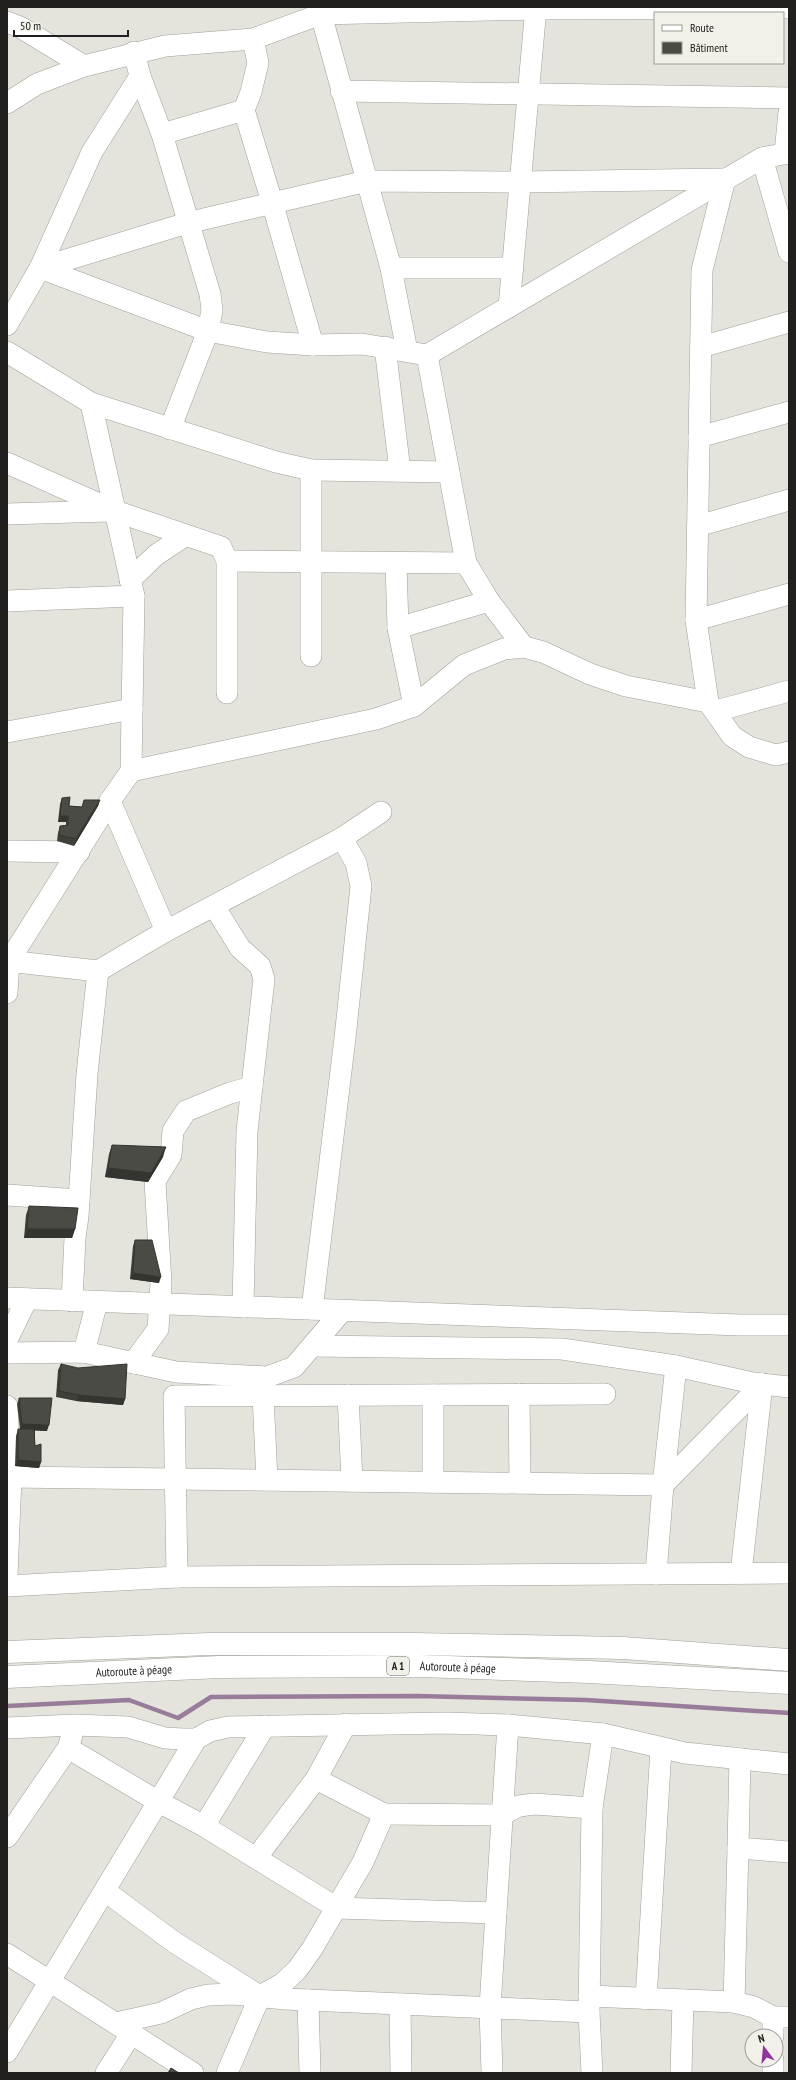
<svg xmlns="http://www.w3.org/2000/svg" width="796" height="2080" font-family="'PT Sans Narrow',sans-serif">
  <rect width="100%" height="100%" fill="#e4e3dc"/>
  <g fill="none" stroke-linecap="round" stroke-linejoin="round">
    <!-- stream -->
    <path stroke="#987c99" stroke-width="4.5" d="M 7,1706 L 129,1700 L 178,1718 L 211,1697 L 417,1696 L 586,1700 L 789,1713"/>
    <!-- minor casing -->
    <g stroke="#a1a099" stroke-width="22">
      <g id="minor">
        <path d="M 319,7 L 391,268 L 407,351"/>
        <path d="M 7,22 L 20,27 L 84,66"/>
        <path d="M 253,39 L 258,63 L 251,92 L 244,110 L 272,202 L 313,345"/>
        <path d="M 134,52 L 140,76 L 162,134 L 210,294 L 212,310 L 208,331 L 170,429"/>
        <path d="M 341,91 L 789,98"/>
        <path d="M 7,103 L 37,84 L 84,66 L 165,46 L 253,39 L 321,14 L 536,9 L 789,8"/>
        <path d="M 162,134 L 244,110"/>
        <path d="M 785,153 L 789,112"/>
        <path d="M 762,158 L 789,252"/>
        <path d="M 40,268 L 187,223 L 367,181 L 520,182 L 725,179 L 702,270 L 696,620 L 708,702"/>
        <path d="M 40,268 L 208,331 L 267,342 L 313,345 L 362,344 L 427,355 L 762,158 L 789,153"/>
        <path d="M 391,268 L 513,268"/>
        <path d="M 509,307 L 536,7"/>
        <path d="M 7,325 L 40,268 L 92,152 L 140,76"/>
        <path d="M 385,347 L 400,471"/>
        <path d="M 701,347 L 789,322"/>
        <path d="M 7,352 L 91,403 L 276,462 L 311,470 L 311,656"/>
        <path d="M 427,355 L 466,563 L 489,601 L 524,647"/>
        <path d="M 699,437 L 789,412"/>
        <path d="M 7,463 L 115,511 L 221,547 L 227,561 L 227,693"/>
        <path d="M 311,470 L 449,472"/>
        <path d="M 7,514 L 109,511"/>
        <path d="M 698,526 L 789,500"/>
        <path d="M 227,561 L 466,563"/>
        <path d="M 396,563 L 398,628 L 414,706"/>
        <path d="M 130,580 L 156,555 L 186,535"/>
        <path d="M 7,601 L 134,596"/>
        <path d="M 696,620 L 789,594"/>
        <path d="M 398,628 L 489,601"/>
        <path d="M 716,711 L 789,691"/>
        <path d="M 7,732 L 132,709"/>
        <path d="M 131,771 L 376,719 L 414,706 L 464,665 L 504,649 L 524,647 L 543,652 L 590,674 L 626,686 L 708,702 L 732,736 L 749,747 L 776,755 L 789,752"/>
        <path d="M 110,801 L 166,931"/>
        <path d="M 7,851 L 79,852"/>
        <path d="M 214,906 L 240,948 L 260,966 L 264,979 L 247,1131 L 243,1307"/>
        <path d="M 7,961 L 98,971 L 166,931 L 342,838 L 381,812"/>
        <path d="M 7,993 L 9,961 L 110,801 L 131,771 L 134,596 L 91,403"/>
        <path d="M 7,1195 L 79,1200"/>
        <path d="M 7,1298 L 740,1325 L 789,1325"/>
        <path d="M 72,1301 L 75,1238 L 78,1216 L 87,1074 L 98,971"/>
        <path d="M 312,1309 L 345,1038 L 361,886 L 356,863 L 342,838"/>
        <path d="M 7,1340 L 27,1299"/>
        <path d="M 312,1346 L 562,1349 L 676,1366 L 753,1383 L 789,1387"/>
        <path d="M 84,1352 L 97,1302"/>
        <path d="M 7,1353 L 84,1352 L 176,1372 L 267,1377 L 294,1367 L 342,1311"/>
        <path d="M 133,1363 L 158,1329 L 161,1283 L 155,1181 L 171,1155 L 173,1131 L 186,1111 L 230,1093 L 252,1087"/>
        <path d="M 519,1394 L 520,1483"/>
        <path d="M 348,1395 L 352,1481"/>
        <path d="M 433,1395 L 433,1482"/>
        <path d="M 263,1396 L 267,1480"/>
        <path d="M 7,1406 L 11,1477 L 7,1576"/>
        <path d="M 7,1477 L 663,1485 L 762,1384"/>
        <path d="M 741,1573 L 762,1384"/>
        <path d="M 656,1574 L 663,1485 L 676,1366"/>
        <path d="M 177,1577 L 174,1396 L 605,1394"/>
        <path d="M 7,1586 L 177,1577 L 789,1573"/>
        <path d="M 7,1728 L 75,1725 L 128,1727 L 165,1738 L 183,1739 L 196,1739 L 210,1731 L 228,1727 L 446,1723 L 508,1725 L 603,1734 L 685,1753 L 789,1764"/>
        <path d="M 68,1748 L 159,1802 L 204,1826 L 337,1908 L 496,1913"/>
        <path d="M 740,1759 L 738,1848 L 789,1852"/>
        <path d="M 316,1779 L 346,1724"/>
        <path d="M 384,1814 L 501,1815 L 519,1806 L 534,1804 L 592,1808"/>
        <path d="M 204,1826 L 265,1726"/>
        <path d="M 7,1837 L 68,1748 L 72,1735"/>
        <path d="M 105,1891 L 174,1942 L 258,1995"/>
        <path d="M 7,1954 L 193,2073"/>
        <path d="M 589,1996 L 734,2002 L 754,2007 L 773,2017 L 789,2017"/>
        <path d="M 646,1999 L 661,1748"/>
        <path d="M 308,2000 L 310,2073"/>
        <path d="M 734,2002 L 738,1848"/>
        <path d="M 400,2004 L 401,2073"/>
        <path d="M 116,2023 L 161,2013 L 191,1999 L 208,1995 L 233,1994 L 285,1999 L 589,2012"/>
        <path d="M 773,2036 L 773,2017"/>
        <path d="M 7,2052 L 196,1739"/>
        <path d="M 106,2073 L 131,2034"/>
        <path d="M 227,2073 L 260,1996 L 282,1984 L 297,1970 L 312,1949 L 363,1862 L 384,1814 L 316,1779 L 256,1858"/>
        <path d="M 492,2073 L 490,2007 L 508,1725"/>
        <path d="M 592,2073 L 589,2012 L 592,1808 L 603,1734"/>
        <path d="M 681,2073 L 683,2000"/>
        <path d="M 773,2073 L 773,2060"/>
      </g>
    </g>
    <!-- highway casing -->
    <g stroke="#a1a099" stroke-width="23">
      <g id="highway">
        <path d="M 7,1652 L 209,1644 L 414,1644 L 623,1648 L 789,1660"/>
        <path id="s1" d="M 7,1677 L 219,1667 L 420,1666 L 589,1672 L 789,1683"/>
      </g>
    </g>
    <!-- minor -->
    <use href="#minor" stroke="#fff" stroke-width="21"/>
    <!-- highway -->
    <use href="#highway" stroke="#fff" stroke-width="22"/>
  </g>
  <!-- wall -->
  <g fill="#40403b">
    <path d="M 62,798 L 69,806 L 82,807 L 100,800 L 98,806 L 74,846 L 57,841 L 58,833 L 60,826 L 66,826 L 66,822 L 58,822 L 60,804 Z"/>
    <path d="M 112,1145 L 163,1157 L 148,1182 L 105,1177 L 109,1154 Z"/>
    <path d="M 29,1206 L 75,1229 L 72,1238 L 24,1238 L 26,1215 Z"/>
    <path d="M 135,1240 L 159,1283 L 130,1279 L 133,1246 Z"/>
    <path d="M 61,1364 L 125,1399 L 123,1405 L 76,1401 L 56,1397 L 58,1370 Z"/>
    <path d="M 19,1398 L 47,1431 L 35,1430 L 35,1446 L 41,1462 L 39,1468 L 15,1466 L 16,1436 L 18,1429 L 20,1429 L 17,1404 Z"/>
  </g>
  <!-- shaded-wall -->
  <g fill="#343430">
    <path d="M 100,800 L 98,806 L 74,846 L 76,839 Z"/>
    <path d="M 60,816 L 68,816 L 66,822 L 58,822 Z"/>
    <path d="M 166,1147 L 163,1157 L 148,1182 L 105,1177 L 108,1168 Z"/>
    <path d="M 27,1229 L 75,1229 L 72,1238 L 24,1238 Z"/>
    <path d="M 133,1273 L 161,1277 L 159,1283 L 130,1279 Z"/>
    <path d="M 79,1395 L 125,1399 L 123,1405 L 76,1401 Z"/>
    <path d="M 22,1424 L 49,1425 L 47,1431 L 20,1430 Z"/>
    <path d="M 18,1460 L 41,1462 L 39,1468 L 15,1466 Z"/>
  </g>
  <!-- building -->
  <g fill="#4b4b45" stroke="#343430">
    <path d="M 70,797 L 69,806 L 82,807 L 84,800 L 100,800 L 76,839 L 59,835 L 60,826 L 68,825 L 68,816 L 60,816 L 62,798 Z"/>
    <path d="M 112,1145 L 166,1147 L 151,1173 L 108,1168 Z"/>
    <path d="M 29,1206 L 78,1208 L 75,1229 L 27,1229 Z"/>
    <path d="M 135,1240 L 152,1240 L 161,1277 L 133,1273 Z"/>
    <path d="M 61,1364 L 78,1368 L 127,1364 L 125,1399 L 79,1395 L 59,1391 Z"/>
    <path d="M 19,1398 L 52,1398 L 49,1425 L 22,1424 Z"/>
    <path d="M 18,1429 L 34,1429 L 35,1446 L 41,1444 L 41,1462 L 18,1460 Z"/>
    <path d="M 171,2068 L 179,2073 L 168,2073 Z"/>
  </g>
  <g text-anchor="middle" stroke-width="4" stroke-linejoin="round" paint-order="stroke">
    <!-- shield labels -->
    <rect fill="#f1f0e9" stroke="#5f5e5b" stroke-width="1" x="387" y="1657" width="22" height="18" rx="3"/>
    <g font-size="11" font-weight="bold" fill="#21201e">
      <text x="398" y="1670">A 1</text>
    </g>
    <!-- street labels -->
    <g font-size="12" fill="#21201e" stroke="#f1f0e9">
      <text dy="4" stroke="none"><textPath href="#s1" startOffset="451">Autoroute à péage</textPath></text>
      <text dy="4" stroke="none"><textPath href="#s1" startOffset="127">Autoroute à péage</textPath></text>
    </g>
  </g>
  <!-- border -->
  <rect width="796" height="2080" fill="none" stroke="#21201e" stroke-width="16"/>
  <!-- legend -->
  <rect x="654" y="12" width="130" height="52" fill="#f1f0e9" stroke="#9e9d98"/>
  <rect x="662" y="25" width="20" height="6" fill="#ffffff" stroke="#9e9d98"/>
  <text x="690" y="32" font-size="12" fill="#21201e">Route</text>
  <rect x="662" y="42" width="20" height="12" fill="#4b4b45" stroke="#9e9d98"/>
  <text x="690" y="52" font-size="12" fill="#21201e">Bâtiment</text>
  <!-- north arrow -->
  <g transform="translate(764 2048) rotate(344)"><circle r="19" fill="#f1f0e9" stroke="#9e9d98"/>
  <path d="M0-3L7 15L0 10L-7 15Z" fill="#91339c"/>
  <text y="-6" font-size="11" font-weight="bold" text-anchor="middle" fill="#21201e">N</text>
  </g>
  <!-- scale -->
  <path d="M14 30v6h114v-6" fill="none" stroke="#21201e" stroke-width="2"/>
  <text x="20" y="30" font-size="12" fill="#21201e" stroke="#f1f0e9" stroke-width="3" paint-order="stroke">50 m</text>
</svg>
